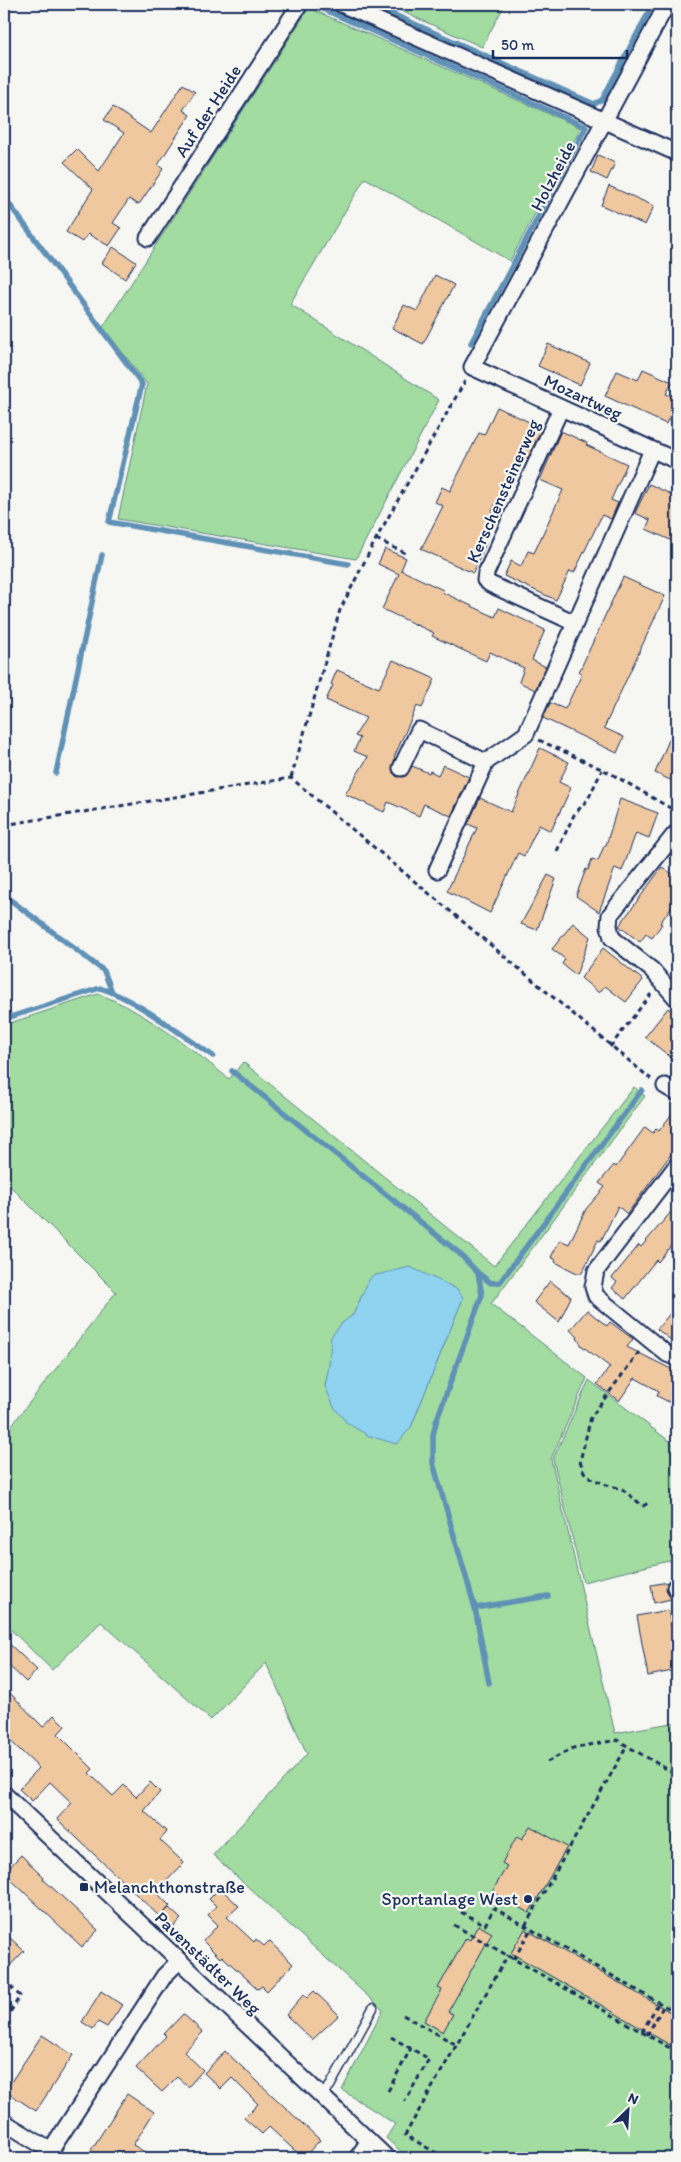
<svg xmlns="http://www.w3.org/2000/svg" width="681" height="2162" font-family="Itim,sans-serif">
  <rect width="100%" height="100%" fill="#f6f6f2"/>
  <filter id="ink" filterUnits="userSpaceOnUse"><feTurbulence type="fractalNoise" baseFrequency=".02" numOctaves="2"/><feDisplacementMap in="SourceGraphic" scale="10" xChannelSelector="R" yChannelSelector="G"/><feConvolveMatrix kernelMatrix="1 2 1 2 8 2 1 2 1" color-interpolation-filters="sRGB"/></filter>
  <g filter="url(#ink)">
    <!-- green -->
    <g fill="#a2dca1" stroke="#5e8680" fill-rule="evenodd">
      <path d="M 385,4 L 505,4 L 482,47 Z"/>
      <path d="M 309,8 L 581,128 L 510,261 L 365,178 L 290,304 L 439,400 L 356,559 L 118,519 L 147,384 L 103,327 Z"/>
      <path d="M 98,994 C 140,1008 195,1051 229,1079 L 243,1062 L 494,1266 L 634,1087 L 645,1096 L 491,1304 L 587,1378 L 551,1459 L 615,1733 L 677,1722 L 677,2158 L 408,2158 L 386,2138 L 395,2124 L 342,2090 L 383,2010 L 213,1855 L 307,1754 L 266,1663 L 211,1720 L 101,1622 L 52,1670 L 4,1623 L 4,1435 L 116,1292 L 4,1180 L 4,1025 ZM 369,1280 L 457,1289 L 463,1298 L 411,1427 L 325,1386 L 341,1324 L 353,1315 Z"/>
      <path d="M 589,1380 L 677,1447 L 677,1559 L 583,1582 L 553,1459 Z"/>
    </g>
    <!-- water -->
    <path fill="#8fd3f1" stroke="#6191b6" d="M 410,1267 L 457,1289 L 463,1298 L 411,1427 L 397,1444 L 369,1436 L 347,1423 L 334,1407 L 325,1386 L 329,1366 L 331,1337 L 341,1324 L 353,1315 L 369,1280 L 372,1276 Z"/>
    <g fill="none" stroke-linecap="round" stroke-linejoin="round">
      <!-- stream -->
      <g stroke="#6191b6" stroke-width="5.5">
        <path d="M 312,4 L 586,127 L 471,343"/>
        <path d="M 370,4 L 594,104 L 602,100 L 653,4"/>
        <path d="M 204,165 L 255,87"/>
        <path d="M 4,197 L 142,384 L 109,522 L 348,564"/>
        <path d="M 56,773 L 102,555"/>
        <path d="M 4,895 L 104,971 L 112,992"/>
        <path d="M 4,1019 L 100,988 C 138,1000 180,1034 213,1056"/>
        <path d="M 232,1071 L 459,1253 L 478,1273 L 482,1295 L 436,1422 L 433,1435 L 433,1463 L 475,1608 L 489,1683"/>
        <path d="M 478,1273 L 491,1283 L 500,1282 L 642,1090"/>
        <path d="M 475,1608 L 548,1596"/>
      </g>
    </g>
    <!-- building -->
    <g fill="#efc89f" stroke="#1b2f5e">
      <path d="M 183,84 L 195,92 L 183,110 L 190,115 L 158,165 L 163,169 L 140,203 L 137,204 L 129,199 L 113,223 L 121,228 L 109,246 L 88,234 L 82,242 L 66,232 L 93,189 L 64,162 L 77,149 L 99,171 L 124,133 L 104,120 L 113,107 L 151,133 Z"/>
      <path d="M 598,155 L 615,163 L 607,180 L 591,172 Z"/>
      <path d="M 609,186 L 654,206 L 645,225 L 601,205 Z"/>
      <path d="M 113,247 L 136,262 L 125,279 L 102,263 Z"/>
      <path d="M 435,275 L 454,285 L 423,344 L 392,328 L 404,305 L 417,311 Z"/>
      <path d="M 548,344 L 590,363 L 580,385 L 538,366 Z"/>
      <path d="M 643,369 L 672,382 L 666,394 L 677,398 L 677,401 L 666,424 L 605,396 L 617,371 L 638,380 Z"/>
      <path d="M 497,407 L 542,428 L 528,458 L 521,454 L 508,484 L 505,483 L 479,540 L 486,543 L 473,573 L 421,549 L 443,506 L 435,502 L 442,487 L 450,491 L 479,433 L 484,435 Z"/>
      <path d="M 561,431 L 587,443 L 586,445 L 627,464 L 611,500 L 618,503 L 611,519 L 602,515 L 574,573 L 570,571 L 556,600 L 504,576 L 511,561 L 521,566 L 528,551 L 534,553 L 563,490 L 540,480 Z"/>
      <path d="M 649,484 L 677,497 L 677,543 L 646,529 L 650,520 L 635,513 Z"/>
      <path d="M 385,549 L 406,558 L 401,570 L 443,590 L 442,592 L 495,617 L 499,608 L 545,630 L 532,660 L 546,667 L 535,690 L 519,682 L 524,668 L 490,652 L 486,661 L 432,636 L 434,633 L 382,609 L 399,574 L 378,564 Z"/>
      <path d="M 623,577 L 665,596 L 604,728 L 624,737 L 617,753 L 543,718 L 550,703 L 565,709 L 582,674 L 579,672 Z"/>
      <path d="M 393,660 L 435,679 L 422,708 L 417,706 L 394,757 L 395,758 L 392,768 L 393,773 L 397,777 L 406,776 L 412,766 L 429,773 L 430,771 L 438,775 L 443,765 L 469,777 L 451,816 L 424,804 L 419,816 L 388,802 L 384,812 L 345,794 L 368,757 L 354,751 L 360,738 L 355,736 L 366,718 L 326,700 L 333,685 L 331,684 L 337,670 L 379,688 Z"/>
      <path d="M 677,721 L 677,783 L 655,773 Z"/>
      <path d="M 540,748 L 569,762 L 559,782 L 571,788 L 551,831 L 539,825 L 524,856 L 518,853 L 490,913 L 447,891 L 477,828 L 468,824 L 480,798 L 511,812 Z"/>
      <path d="M 620,799 L 658,813 L 649,838 L 636,833 L 622,871 L 615,868 L 599,912 L 576,896 L 586,869 L 588,870 L 592,859 L 598,861 L 604,846 L 606,845 Z"/>
      <path d="M 662,867 L 677,877 L 677,899 L 660,923 L 662,924 L 652,938 L 646,934 L 640,942 L 619,926 Z"/>
      <path d="M 548,875 L 556,879 L 537,930 L 521,924 Z"/>
      <path d="M 573,923 L 590,937 L 576,975 L 562,964 L 565,959 L 552,949 Z"/>
      <path d="M 603,948 L 643,980 L 626,1002 L 605,986 L 599,993 L 581,978 Z"/>
      <path d="M 668,1008 L 677,1016 L 677,1062 L 645,1037 Z"/>
      <path d="M 677,1107 L 677,1146 L 627,1214 L 618,1206 L 601,1241 L 598,1240 L 582,1273 L 577,1273 L 555,1262 L 556,1260 L 551,1257 L 560,1240 L 569,1244 L 586,1209 L 605,1187 L 599,1183 L 614,1165 L 616,1167 L 645,1127 L 653,1133 L 656,1129 L 659,1131 Z"/>
      <path d="M 677,1205 L 677,1238 L 658,1262 L 656,1260 L 625,1299 L 612,1288 L 617,1282 L 612,1278 L 639,1245 L 641,1247 Z"/>
      <path d="M 550,1281 L 571,1297 L 559,1322 L 534,1302 Z"/>
      <path d="M 677,1305 L 677,1345 L 657,1329 Z"/>
      <path d="M 587,1310 L 607,1326 L 610,1322 L 633,1339 L 627,1347 L 677,1372 L 677,1406 L 657,1396 L 659,1391 L 635,1378 L 619,1401 L 597,1384 L 610,1367 L 582,1346 L 577,1338 L 578,1337 L 570,1330 Z"/>
      <path d="M 668,1582 L 666,1589 L 671,1599 L 654,1603 L 651,1585 Z"/>
      <path d="M 668,1610 L 673,1636 L 677,1635 L 677,1670 L 648,1676 L 637,1616 Z"/>
      <path d="M 4,1639 L 37,1670 L 26,1682 L 4,1661 Z"/>
      <path d="M 4,1687 L 43,1727 L 54,1715 L 65,1726 L 58,1734 L 93,1769 L 89,1773 L 113,1796 L 124,1785 L 136,1797 L 150,1782 L 160,1792 L 144,1811 L 167,1832 L 160,1840 L 184,1863 L 156,1892 L 170,1906 L 160,1917 L 57,1819 L 72,1803 L 50,1782 L 32,1801 L 19,1789 L 39,1768 L 4,1735 Z"/>
      <path d="M 530,1826 L 567,1847 L 529,1913 L 492,1892 L 507,1866 L 502,1863 L 517,1836 L 522,1839 Z"/>
      <path d="M 21,1855 L 44,1877 L 43,1879 L 98,1930 L 82,1947 L 4,1873 Z"/>
      <path d="M 220,1888 L 239,1906 L 227,1917 L 254,1942 L 256,1939 L 264,1946 L 269,1941 L 293,1964 L 267,1991 L 262,1986 L 258,1989 L 222,1956 L 220,1958 L 203,1941 L 218,1925 L 208,1915 L 216,1906 L 209,1899 Z"/>
      <path d="M 169,1908 L 181,1919 L 170,1931 L 158,1919 Z"/>
      <path d="M 478,1925 L 492,1933 L 448,2012 L 453,2014 L 443,2032 L 424,2021 L 442,1990 L 438,1988 L 466,1938 L 470,1940 Z"/>
      <path d="M 525,1929 L 677,2016 L 677,2049 L 511,1953 Z"/>
      <path d="M 4,1932 L 24,1951 L 4,1972 Z"/>
      <path d="M 101,1991 L 122,2005 L 107,2027 L 98,2022 L 93,2029 L 82,2022 Z"/>
      <path d="M 314,1991 L 339,2015 L 312,2040 L 286,2015 L 304,1994 L 307,1998 Z"/>
      <path d="M 183,2014 L 203,2032 L 184,2052 L 203,2070 L 188,2087 L 177,2077 L 162,2092 L 136,2068 L 166,2036 L 164,2034 Z"/>
      <path d="M 42,2035 L 73,2055 L 36,2111 L 5,2091 Z"/>
      <path d="M 225,2051 L 320,2140 L 303,2158 L 269,2127 L 262,2134 L 244,2118 L 258,2104 L 232,2078 L 221,2089 L 204,2073 Z"/>
      <path d="M 127,2094 L 154,2112 L 133,2145 L 155,2158 L 86,2158 Z"/>
    </g>
    <g fill="none" stroke-linecap="round" stroke-linejoin="round">
      <!-- service casing -->
      <g stroke="#1b2f5e" stroke-width="11">
        <path id="service" d="M 321,2096 L 330,2086 L 373,2008"/>
      </g>
      <!-- minor casing -->
      <g stroke="#1b2f5e" stroke-width="19">
        <g id="minor">
          <path d="M 341,4 L 677,153"/>
          <path d="M 667,4 L 472,367 L 677,461"/>
          <path d="M 148,238 L 300,4"/>
          <path d="M 561,408 L 486,573 L 485,580 L 490,584 L 575,623"/>
          <path d="M 401,768 L 419,730 L 486,762 L 526,734 L 652,450"/>
          <path d="M 677,834 L 675,834 L 610,915 L 609,926 L 612,938 L 652,970 L 677,999"/>
          <path d="M 437,870 L 486,762"/>
          <path d="M 665,1086 L 677,1093"/>
          <path d="M 677,1165 L 596,1271 L 593,1287 L 596,1296 L 667,1354 L 677,1358"/>
          <path d="M 675,1587 L 677,1585"/>
          <path d="M 4,1794 L 387,2158"/>
          <path d="M 4,2122 L 51,2151"/>
          <path d="M 46,2158 L 164,1976 L 179,1961"/>
          <path d="M 357,2158 L 369,2141"/>
        </g>
      </g>
      <!-- path -->
      <g stroke="#1b2f5e" stroke-width="3" stroke-dasharray="5 4" stroke-linecap="butt">
        <path d="M 376,539 L 407,554"/>
        <path d="M 539,740 L 610,773 L 672,809 L 673,818"/>
        <path d="M 291,778 L 340,610 L 376,539 L 465,381"/>
        <path d="M 4,825 L 291,778 L 651,1079"/>
        <path d="M 557,851 L 574,815 L 588,799 L 602,770"/>
        <path d="M 610,1047 L 651,994"/>
        <path d="M 639,1352 L 591,1417 L 580,1461 L 584,1472 L 591,1478 L 607,1485 L 622,1489 L 643,1506 L 650,1502"/>
        <path d="M 547,1762 L 573,1748 L 617,1740 L 677,1775"/>
        <path d="M 461,1912 L 485,1925 L 494,1908 L 677,2013"/>
        <path d="M 454,1925 L 677,2052"/>
        <path d="M 525,1926 L 627,1746"/>
        <path d="M 514,1959 L 531,1929"/>
        <path d="M 4,1980 L 20,1996 L 4,2022"/>
        <path d="M 403,2015 L 457,2045"/>
        <path d="M 642,2032 L 659,2002"/>
        <path d="M 647,2035 L 664,2005"/>
        <path d="M 391,2037 L 429,2059 L 405,2101"/>
        <path d="M 388,2091 L 411,2048"/>
        <path d="M 445,2158 L 405,2135 L 508,1955"/>
      </g>
      <!-- service -->
      <use href="#service" stroke="#f6f6f2" stroke-width="8"/>
      <!-- minor -->
      <use href="#minor" stroke="#f6f6f2" stroke-width="15"/>
    </g>
  </g>
  <!-- markers -->
  <g fill="#1b2f5e" stroke="#f6f6f2" stroke-width="2">
    <rect x="79" y="1882" width="10" height="10" rx="2.5"/>
    <circle cx="528" cy="1899" r="5"/>
  </g>
  <g text-anchor="middle" stroke-width="4.5" stroke-linejoin="round" paint-order="stroke">
    <!-- street labels -->
    <g font-size="18" fill="#1b2f5e" stroke="#f6f6f2">
      <text transform="translate(208 111) rotate(-57)" y="6">Auf der Heide</text>
      <text transform="translate(553 176) rotate(-62)" y="6">Holzheide</text>
      <text transform="translate(583 397) rotate(25)" y="6">Mozartweg</text>
      <text transform="translate(503 491) rotate(-66)" y="6">Kerschensteinerweg</text>
      <text transform="translate(208 1963) rotate(44)" y="6">Pavenstädter Weg</text>
    </g>
    <!-- poi labels -->
    <g font-size="18" fill="#1b2f5e" stroke="#f6f6f2" text-anchor="start">
      <text x="94" y="1893">Melanchthonstraße</text>
      <text x="518" y="1905" text-anchor="end">Sportanlage West</text>
    </g>
  </g>
  <!-- margin -->
  <rect width="681" height="2162" fill="none" stroke="#f6f6f2" stroke-width="20"/>
  <rect x="10" y="10" width="661" height="2142" fill="none" stroke="#1b2f5e" stroke-width="2" filter="url(#ink)"/>
  <!-- north arrow -->
  <g transform="translate(628 2110) rotate(25)" stroke="#f6f6f2" stroke-width="4" paint-order="stroke">
  <path d="M0-4L9 19L0 12L-9 19Z" fill="#1b2f5e"/>
  <text y="-8" font-size="14" font-weight="bold" text-anchor="middle" fill="#1b2f5e">N</text>
  </g>
  <!-- scale -->
  <path d="M493 50v8h134v-8" fill="none" stroke="#1b2f5e" stroke-width="2.5"/>
  <text x="501" y="50" font-size="15" fill="#1b2f5e" stroke="#f6f6f2" stroke-width="4" paint-order="stroke">50 m</text>
</svg>
